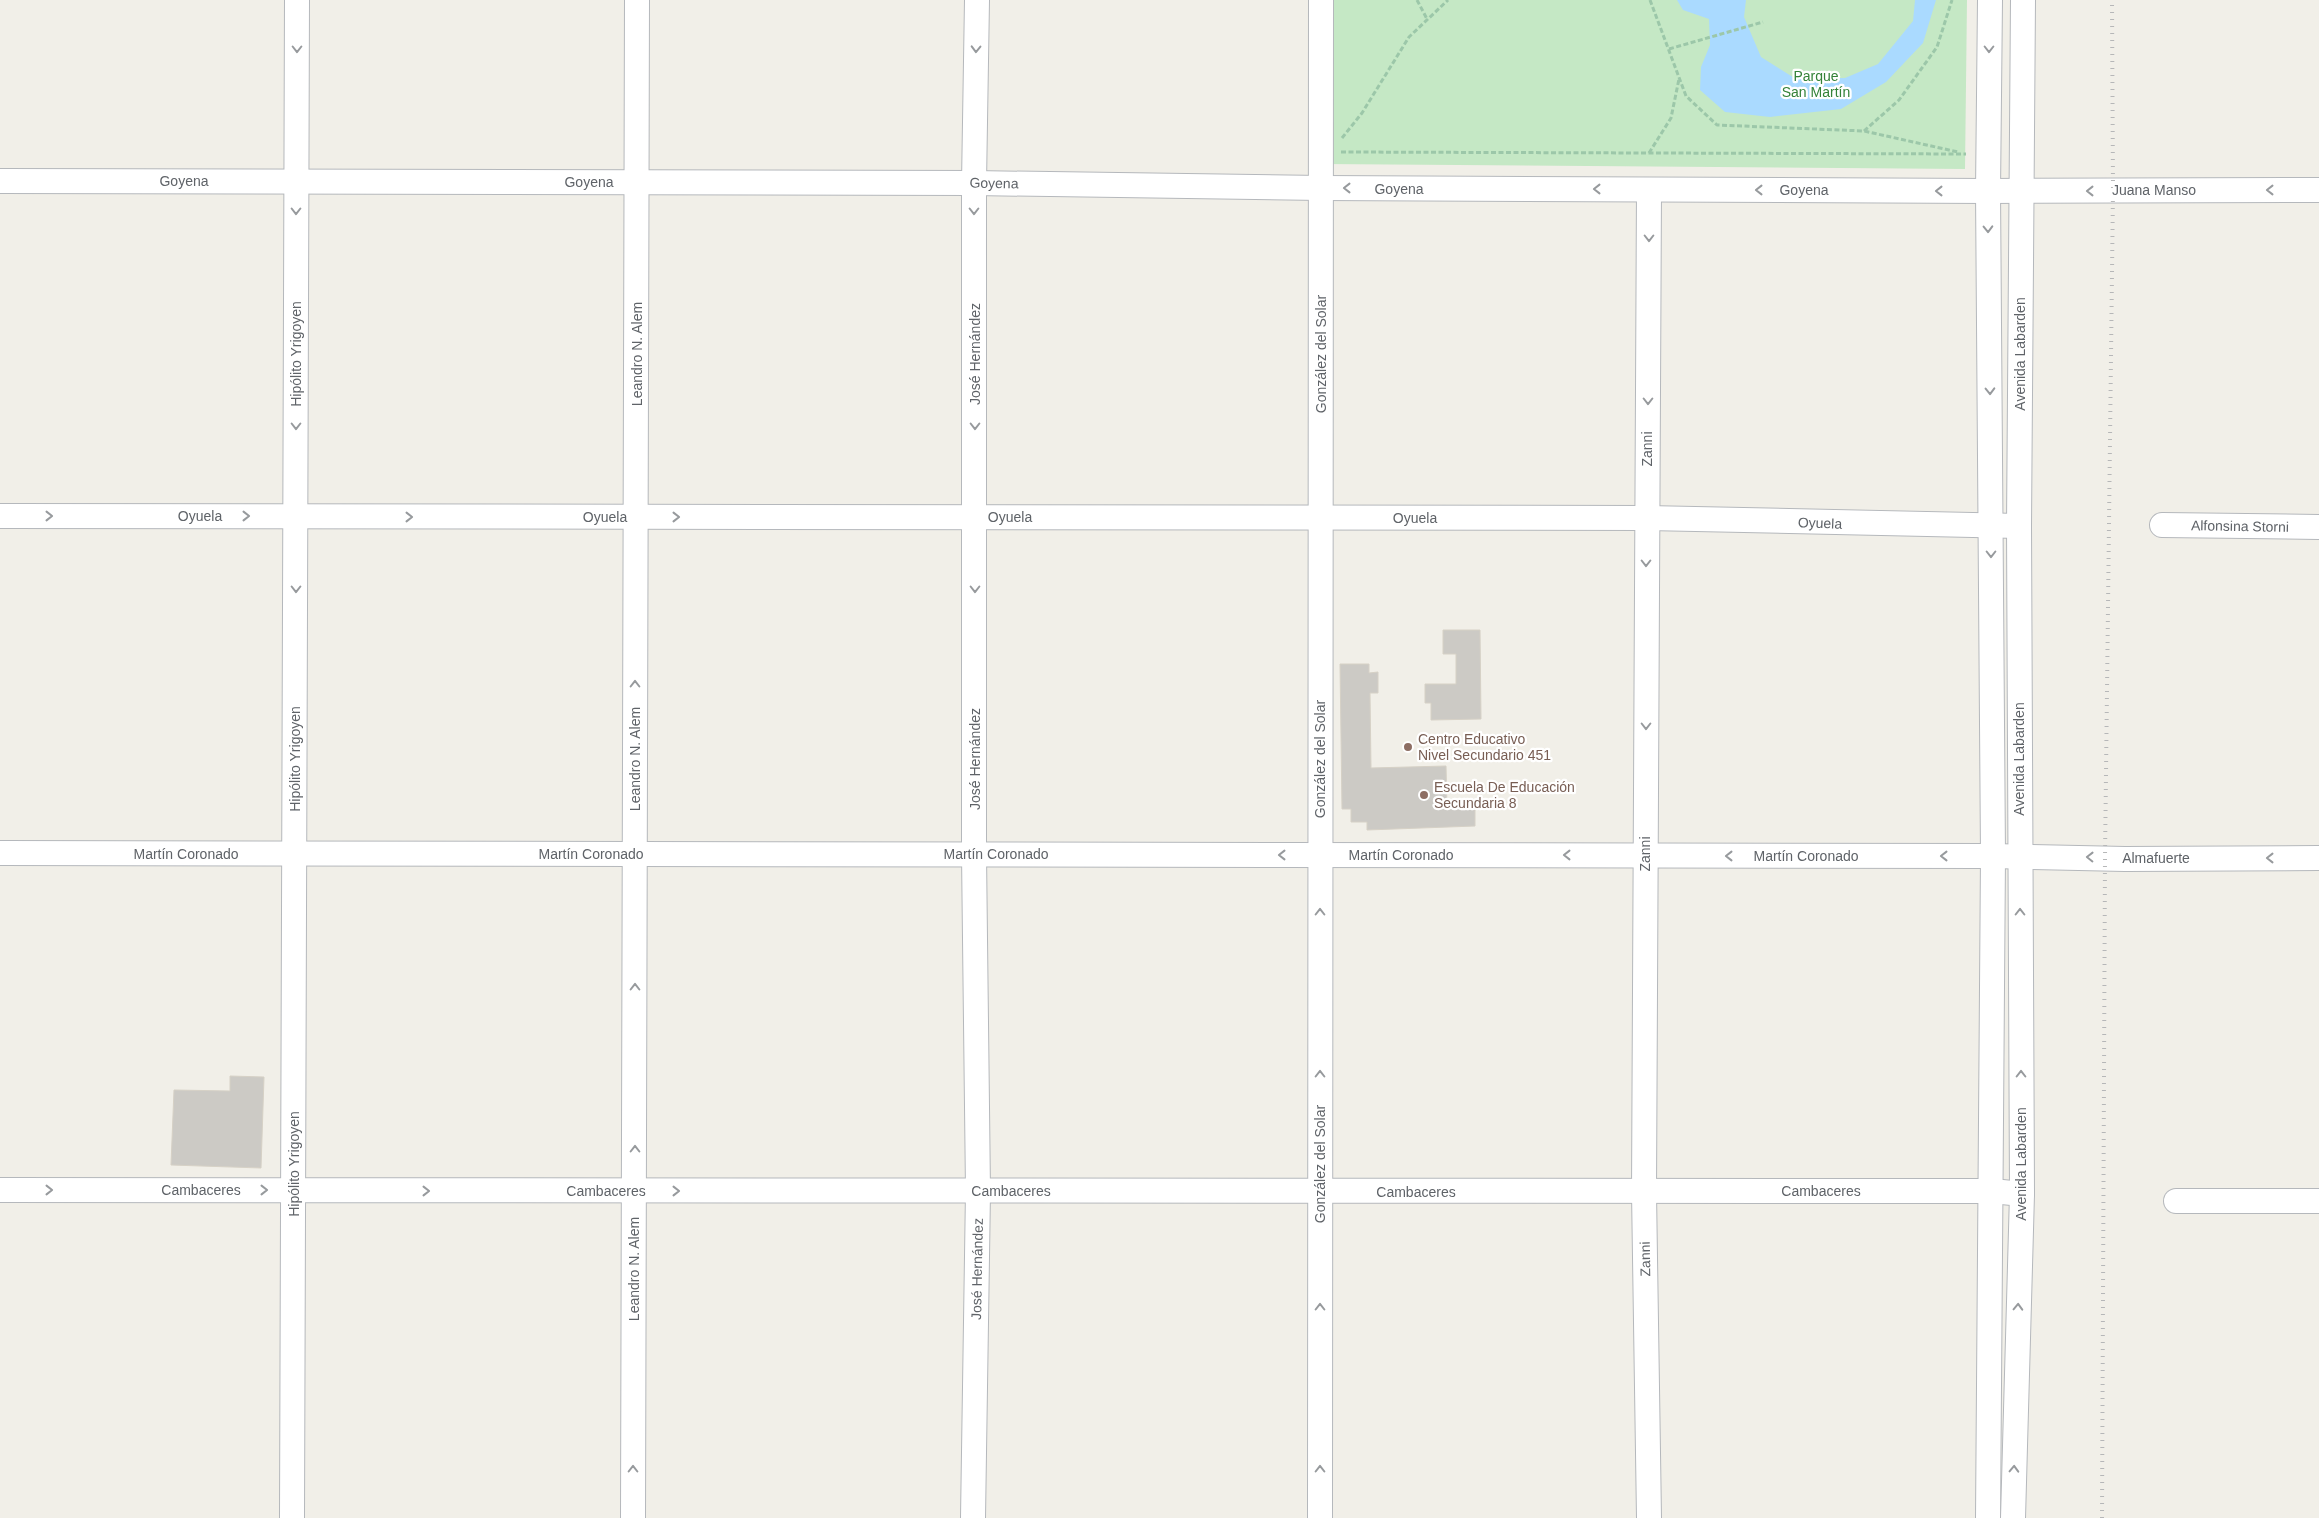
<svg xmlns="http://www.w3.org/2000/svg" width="2319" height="1518" font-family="Helvetica,sans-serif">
  <rect width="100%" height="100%" fill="#f1efe8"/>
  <!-- green -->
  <path fill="#c5e8c5" d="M 1323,0 L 1967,0 L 1965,169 L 1321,164 Z"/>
  <!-- water -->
  <path fill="#aadaff" d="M 1677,0 L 1746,0 L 1744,17 L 1761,57 L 1796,79 L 1845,78 L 1878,64 L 1913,21 L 1915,0 L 1936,0 L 1923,43 L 1886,82 L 1841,109 L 1770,117 L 1725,112 L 1700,90 L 1701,67 L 1710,45 L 1709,19 L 1683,10 Z"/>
  <!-- building -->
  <g fill="#cccac5" stroke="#d6d1c6">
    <path d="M 1443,630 L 1480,630 L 1481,719 L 1431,720 L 1431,703 L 1425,703 L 1425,684 L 1456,684 L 1456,654 L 1443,654 Z"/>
    <path d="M 1340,664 L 1369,664 L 1369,673 L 1378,672 L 1378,693 L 1370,693 L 1371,768 L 1446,766 L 1447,807 L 1475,807 L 1475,826 L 1367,830 L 1367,822 L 1351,822 L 1351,809 L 1342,809 Z"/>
    <path d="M 230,1076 L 264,1077 L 261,1168 L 171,1165 L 174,1090 L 230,1091 Z"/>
  </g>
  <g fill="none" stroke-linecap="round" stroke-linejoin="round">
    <!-- minor casing -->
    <g stroke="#b5b8bc" stroke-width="26">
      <g id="minor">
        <path d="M 0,181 L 974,183 L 1321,188 L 1988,191 L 2319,190"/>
        <path d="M 1649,190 L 1644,1192 L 1649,1518"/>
        <path d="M 0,516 L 1647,518 L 2019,526"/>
        <path d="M 2162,525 L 2319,527"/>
        <path d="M 0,853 L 1993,856 L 2125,859 L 2319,858"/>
        <path d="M 0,1190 L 1992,1191 L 2022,1194"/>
        <path d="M 2176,1201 L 2319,1201"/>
        <path d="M 292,1518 L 297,0"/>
        <path d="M 633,1518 L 637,0"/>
        <path d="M 973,1518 L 978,1191 L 974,854 L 974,183 L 977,0"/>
        <path d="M 1320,1518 L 1321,0"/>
        <path d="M 1988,1518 L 1993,856 L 1988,191 L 1990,0"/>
        <path d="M 2013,1518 L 2022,1194 L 2019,526 L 2023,0"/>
      </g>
    </g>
    <!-- path -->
    <g stroke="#9cc7a9" stroke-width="3" stroke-dasharray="5 2.5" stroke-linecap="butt">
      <path d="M 1417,0 L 1427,19"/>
      <path d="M 1650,0 L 1686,96 L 1717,125 L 1864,131 L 1958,152"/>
      <path d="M 1669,49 L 1763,22"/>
      <path d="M 1864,131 L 1899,100 L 1937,47 L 1952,0"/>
      <path d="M 1342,138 L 1362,113 L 1409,37 L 1448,0"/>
      <path d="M 1341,152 L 1966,154"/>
      <path d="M 1649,153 L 1671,118 L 1679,79"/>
    </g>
    <!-- minor -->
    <use href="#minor" stroke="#fff" stroke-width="24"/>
    <!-- rail -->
    <path stroke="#b6b7b8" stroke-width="4" stroke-dasharray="1 6" stroke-linecap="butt" d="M 2102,1518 L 2105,857 L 2113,190 L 2112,0"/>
  </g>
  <!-- one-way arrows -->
  <defs><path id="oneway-chevron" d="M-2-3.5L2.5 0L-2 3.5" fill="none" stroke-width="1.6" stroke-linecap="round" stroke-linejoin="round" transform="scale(1.25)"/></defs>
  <g stroke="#979a9d">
    <use href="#oneway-chevron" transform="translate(297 49) rotate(90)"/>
    <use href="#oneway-chevron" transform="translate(976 49) rotate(91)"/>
    <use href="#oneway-chevron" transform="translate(1989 49) rotate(90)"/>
    <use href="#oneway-chevron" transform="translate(1347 188) rotate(-180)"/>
    <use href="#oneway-chevron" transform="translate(1597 189) rotate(-180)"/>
    <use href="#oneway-chevron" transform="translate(1759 190) rotate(-180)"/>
    <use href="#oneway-chevron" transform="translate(2270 190) rotate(180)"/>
    <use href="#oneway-chevron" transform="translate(1939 191) rotate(-180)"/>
    <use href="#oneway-chevron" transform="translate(2090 191) rotate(180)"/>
    <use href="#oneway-chevron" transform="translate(296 211) rotate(90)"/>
    <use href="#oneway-chevron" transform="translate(974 211) rotate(90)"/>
    <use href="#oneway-chevron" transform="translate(1988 229) rotate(89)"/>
    <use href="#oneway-chevron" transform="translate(1649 238) rotate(90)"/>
    <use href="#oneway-chevron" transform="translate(1990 391) rotate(89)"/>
    <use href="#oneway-chevron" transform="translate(1648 401) rotate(90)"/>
    <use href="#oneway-chevron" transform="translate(296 426) rotate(90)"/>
    <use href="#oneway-chevron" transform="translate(975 426) rotate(90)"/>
    <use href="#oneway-chevron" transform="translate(49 516)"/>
    <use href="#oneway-chevron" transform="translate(246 516)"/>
    <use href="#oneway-chevron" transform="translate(409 517)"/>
    <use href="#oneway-chevron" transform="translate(676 517)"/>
    <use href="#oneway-chevron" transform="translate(1991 554) rotate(90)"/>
    <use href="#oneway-chevron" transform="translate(1646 563) rotate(90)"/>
    <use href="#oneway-chevron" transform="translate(296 589) rotate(90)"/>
    <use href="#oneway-chevron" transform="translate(975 589) rotate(90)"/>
    <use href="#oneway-chevron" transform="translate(635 684) rotate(-90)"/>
    <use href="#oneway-chevron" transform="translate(1646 726) rotate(90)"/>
    <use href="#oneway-chevron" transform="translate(1282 855) rotate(-180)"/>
    <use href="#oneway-chevron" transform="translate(1567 855) rotate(-180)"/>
    <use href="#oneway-chevron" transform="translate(1729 856) rotate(180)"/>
    <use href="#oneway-chevron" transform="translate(1944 856) rotate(180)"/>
    <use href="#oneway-chevron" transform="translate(2090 857) rotate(-179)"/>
    <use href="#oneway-chevron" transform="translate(2270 858) rotate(180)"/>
    <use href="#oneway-chevron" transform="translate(1320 912) rotate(-90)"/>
    <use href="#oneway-chevron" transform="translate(2020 912) rotate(-90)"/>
    <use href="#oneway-chevron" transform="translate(635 987) rotate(-90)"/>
    <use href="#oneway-chevron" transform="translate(1320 1074) rotate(-90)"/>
    <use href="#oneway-chevron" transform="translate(2021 1074) rotate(-90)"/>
    <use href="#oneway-chevron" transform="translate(635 1149) rotate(-90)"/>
    <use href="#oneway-chevron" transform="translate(49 1190)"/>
    <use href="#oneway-chevron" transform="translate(264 1190)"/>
    <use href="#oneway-chevron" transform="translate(426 1191)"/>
    <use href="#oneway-chevron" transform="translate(676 1191)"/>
    <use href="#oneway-chevron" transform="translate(1320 1307) rotate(-90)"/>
    <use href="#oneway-chevron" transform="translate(2018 1307) rotate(-88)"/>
    <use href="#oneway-chevron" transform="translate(633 1469) rotate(-90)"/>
    <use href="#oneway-chevron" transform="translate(1320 1469) rotate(-90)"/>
    <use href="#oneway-chevron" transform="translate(2014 1469) rotate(-88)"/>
  </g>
  <!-- markers -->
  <g fill="#8d6e63" stroke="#fff" stroke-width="2">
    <circle cx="1408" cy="747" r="5"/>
    <circle cx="1424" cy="795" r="5"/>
  </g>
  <g text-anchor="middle" stroke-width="4.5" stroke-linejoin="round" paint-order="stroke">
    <!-- park labels -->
    <g font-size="14" fill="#348238" stroke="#fff">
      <text x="1816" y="81">Parque<tspan x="1816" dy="16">San Martín</tspan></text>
    </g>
    <!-- street labels -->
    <g font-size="14" fill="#5f6368" stroke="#fff">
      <text x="184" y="186">Goyena</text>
      <text x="589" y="187">Goyena</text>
      <text transform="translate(994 183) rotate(1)" y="5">Goyena</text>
      <text x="1399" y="194">Goyena</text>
      <text x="1804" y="195">Goyena</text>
      <text x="2154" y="195">Juana Manso</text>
      <text transform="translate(296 354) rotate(-90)" y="5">Hipólito Yrigoyen</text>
      <text transform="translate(637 354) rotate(-90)" y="5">Leandro N. Alem</text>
      <text transform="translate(975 354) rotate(-90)" y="5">José Hernández</text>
      <text transform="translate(1321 354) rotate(-90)" y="5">González del Solar</text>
      <text transform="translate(2020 354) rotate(-90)" y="5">Avenida Labarden</text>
      <text transform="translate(1647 449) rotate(-90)" y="5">Zanni</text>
      <text x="200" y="521">Oyuela</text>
      <text x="605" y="522">Oyuela</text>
      <text x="1010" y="522">Oyuela</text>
      <text x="1415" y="523">Oyuela</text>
      <text transform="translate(1820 523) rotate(2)" y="5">Oyuela</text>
      <text transform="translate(2240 526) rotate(1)" y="5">Alfonsina Storni</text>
      <text transform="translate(295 759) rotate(-90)" y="5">Hipólito Yrigoyen</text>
      <text transform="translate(635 759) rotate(-90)" y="5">Leandro N. Alem</text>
      <text transform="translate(975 759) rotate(-90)" y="5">José Hernández</text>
      <text transform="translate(1320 759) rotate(-90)" y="5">González del Solar</text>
      <text transform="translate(2019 759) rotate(-90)" y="5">Avenida Labarden</text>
      <text x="186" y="859">Martín Coronado</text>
      <text x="591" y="859">Martín Coronado</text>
      <text x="996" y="859">Martín Coronado</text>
      <text transform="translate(1645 854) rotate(-90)" y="5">Zanni</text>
      <text x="1401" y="860">Martín Coronado</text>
      <text x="1806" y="861">Martín Coronado</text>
      <text x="2156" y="863">Almafuerte</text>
      <text transform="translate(294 1164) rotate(-90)" y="5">Hipólito Yrigoyen</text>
      <text transform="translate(1320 1164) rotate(-90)" y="5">González del Solar</text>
      <text transform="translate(2021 1164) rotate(-90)" y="5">Avenida Labarden</text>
      <text x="201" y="1195">Cambaceres</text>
      <text x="606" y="1196">Cambaceres</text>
      <text x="1011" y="1196">Cambaceres</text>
      <text x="1821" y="1196">Cambaceres</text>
      <text x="1416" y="1197">Cambaceres</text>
      <text transform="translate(1645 1259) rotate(-91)" y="5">Zanni</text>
      <text transform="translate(634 1269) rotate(-90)" y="5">Leandro N. Alem</text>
      <text transform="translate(977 1269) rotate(-89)" y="5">José Hernández</text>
    </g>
    <!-- education labels -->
    <g font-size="14" fill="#785e54" stroke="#fff" text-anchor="start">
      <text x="1418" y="744">Centro Educativo<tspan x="1418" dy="16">Nivel Secundario 451</tspan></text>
      <text x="1434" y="792">Escuela De Educación<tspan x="1434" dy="16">Secundaria 8</tspan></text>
    </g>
  </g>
</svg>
